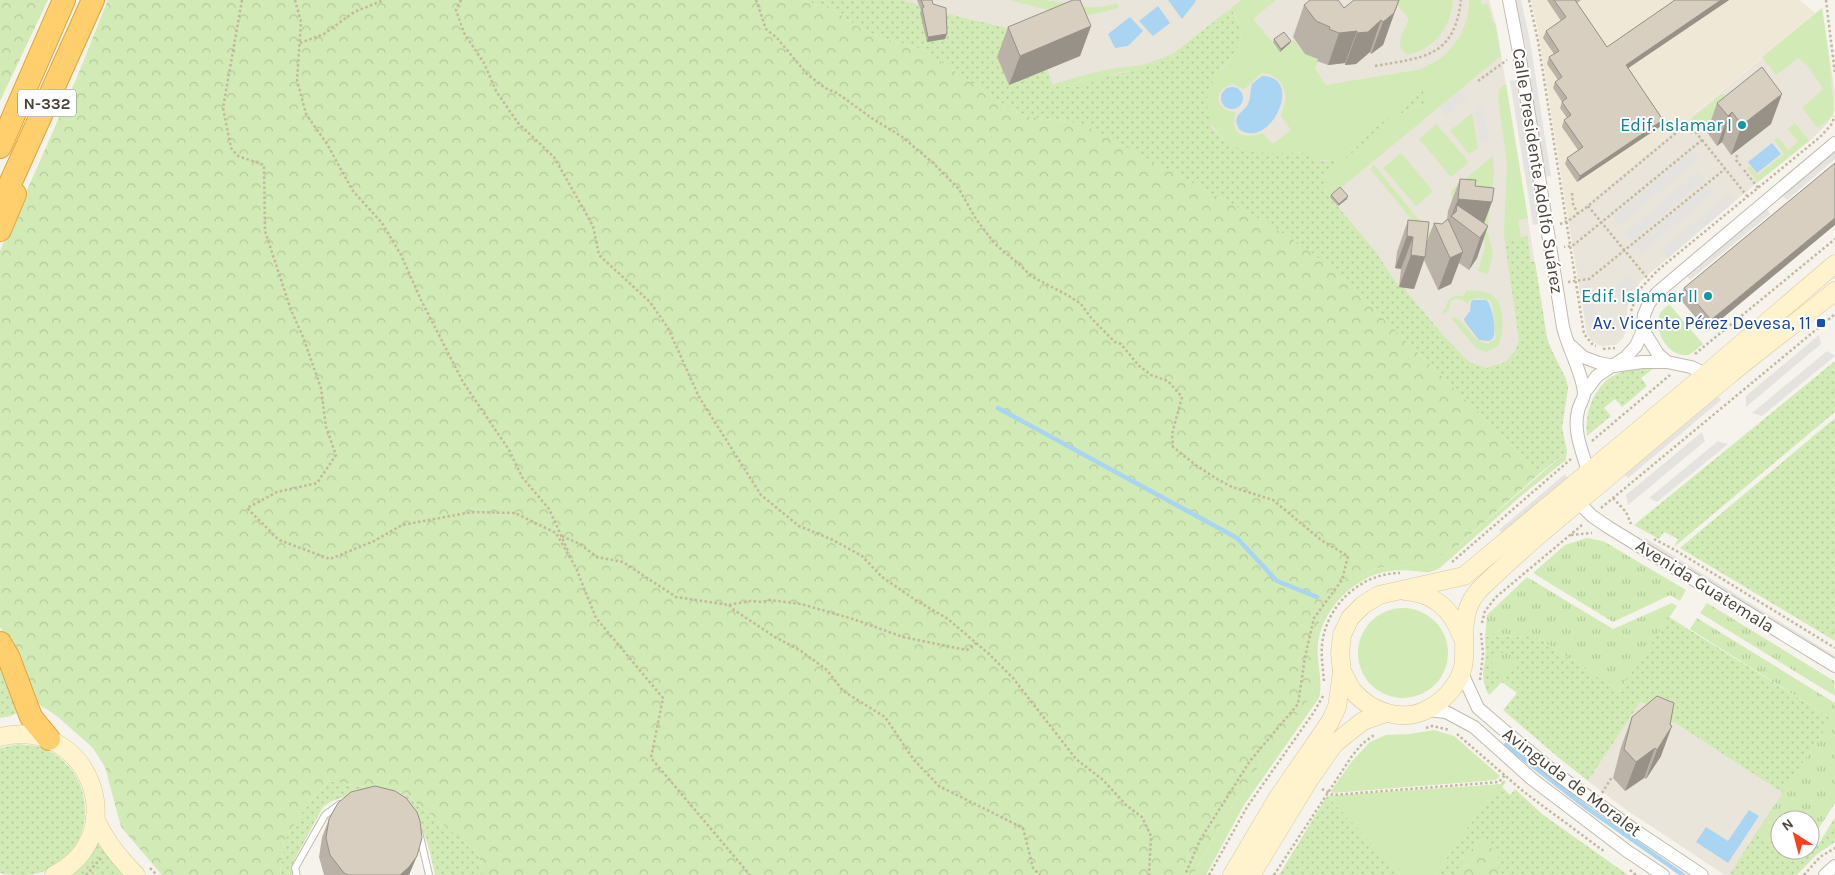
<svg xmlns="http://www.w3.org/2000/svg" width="1835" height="875" font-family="Karla,sans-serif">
  <defs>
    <pattern id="grass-dots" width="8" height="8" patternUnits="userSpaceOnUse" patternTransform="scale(1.25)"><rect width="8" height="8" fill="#d2eab5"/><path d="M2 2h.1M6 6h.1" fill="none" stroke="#b6ca9c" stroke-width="1.8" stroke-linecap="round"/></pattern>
    <pattern id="forest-crowns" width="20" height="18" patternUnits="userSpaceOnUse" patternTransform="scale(1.25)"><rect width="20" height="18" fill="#d2eab5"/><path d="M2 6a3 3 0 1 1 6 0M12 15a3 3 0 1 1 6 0" fill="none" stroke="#b6ca9c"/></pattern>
    <pattern id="park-tufts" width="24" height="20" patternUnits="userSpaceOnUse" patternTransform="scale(1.25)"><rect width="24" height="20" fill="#d2eab5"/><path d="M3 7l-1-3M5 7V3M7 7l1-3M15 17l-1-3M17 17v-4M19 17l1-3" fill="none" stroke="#b6ca9c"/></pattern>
  </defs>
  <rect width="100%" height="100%" fill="#f6f3ec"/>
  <!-- residential -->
  <g fill="#eae5da">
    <path d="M 804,0 L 1489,0 L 1497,29 L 1547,338 L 1551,349 L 1566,379 L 1568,388 L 1562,428 L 1567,451 L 1540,473 L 1340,276 L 1083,124 L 1009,108 L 922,49 L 834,10 Z"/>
    <path d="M 1822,8 L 1835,93 L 1835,109 L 1828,123 L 1813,138 L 1753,186 L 1642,280 L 1630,297 L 1627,308 L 1627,328 L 1623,338 L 1616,345 L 1600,346 L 1592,341 L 1587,334 L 1568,219 Z"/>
    <path d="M 1641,701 L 1783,793 L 1729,875 L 1725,875 L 1625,809 L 1588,781 Z"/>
  </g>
  <!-- education -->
  <path fill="#efe8d6" d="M 1531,0 L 1800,0 L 1815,13 L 1568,219 L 1539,36 Z"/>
  <!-- grass -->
  <g fill="url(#grass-dots)">
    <path d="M 804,0 L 902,0 L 944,13 L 1044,37 L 1047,69 L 1053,87 L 1133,71 L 1165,60 L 1231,8 L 1241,28 L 1240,41 L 1237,49 L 1220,71 L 1208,90 L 1212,128 L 1224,141 L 1243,150 L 1304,153 L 1322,161 L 1327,161 L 1334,156 L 1337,159 L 1423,89 L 1426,104 C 1399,102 1343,170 1324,190 L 1375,251 L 1399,287 L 1406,288 L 1406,291 L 1443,335 L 1469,362 L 1487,368 L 1505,362 L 1515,351 L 1519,340 L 1505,243 L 1527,235 L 1531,262 L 1535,262 L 1547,338 L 1551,349 L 1566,379 L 1568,388 L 1562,428 L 1567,451 L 1540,473 L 1340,276 L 1303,246 L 1261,220 L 1083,124 L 1029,117 L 1009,108 L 922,49 L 879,37 L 854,24 L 834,10 Z"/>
    <path d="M 1835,361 L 1835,412 L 1674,547 L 1678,539 L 1664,532 L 1659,539 L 1634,525 Z"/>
    <path d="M 1633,368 L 1653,369 L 1641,378 L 1647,386 L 1622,407 L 1615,399 L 1604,408 L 1611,416 L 1587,436 C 1585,414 1591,394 1608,379 C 1615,374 1626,371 1633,368 Z"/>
    <path d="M 1835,418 L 1835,641 L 1680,548 Z"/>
    <path d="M 1669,617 L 1832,719 L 1783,793 L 1641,701 L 1588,781 L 1559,758 L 1503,710 L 1517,693 L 1502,682 L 1489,695 C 1481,681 1483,673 1485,659 C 1486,652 1485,644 1485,637 L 1535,636 L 1619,691 Z"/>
    <path d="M 0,654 L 20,711 L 11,716 L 0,718 Z"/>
    <path d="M 19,744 C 26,745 35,745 42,748 C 109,774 94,875 23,875 C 15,875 8,875 0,873 L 0,748 Z"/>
    <path d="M 1504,780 L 1506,782 L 1502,787 L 1510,795 L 1515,789 L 1542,814 L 1628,875 L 1435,875 L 1471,822 Z"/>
    <path d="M 329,781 L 404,793 L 478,853 L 483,875 L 435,875 C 430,848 424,829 410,806 L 358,792 L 330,802 L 323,807 L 298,853 L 293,863 L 292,875 L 280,875 L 284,841 L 305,808 Z"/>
    <path d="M 1327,796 L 1392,864 L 1400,875 L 1279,875 Z"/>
    <path d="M 1835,817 L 1835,842 L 1816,855 L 1797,875 L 1729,875 L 1756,833 L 1767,839 L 1780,836 L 1780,850 L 1810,850 L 1810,830 L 1819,828 L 1811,842 L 1818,845 Z"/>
    <path d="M 97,841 L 124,875 L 71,875 L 90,855 Z"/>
  </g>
  <!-- forest -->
  <g fill="url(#forest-crowns)">
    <path d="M 0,0 L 48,0 L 0,101 Z"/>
    <path d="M 108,0 L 804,0 L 834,10 L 854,24 L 879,37 L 922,49 L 1009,108 L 1029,117 L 1083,124 L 1261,220 L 1303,246 L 1340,276 L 1540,473 L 1451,552 L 1419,564 L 1378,568 L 1356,579 L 1321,616 L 1313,643 L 1313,688 L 1307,703 L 1261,763 L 1226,816 L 1193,875 L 483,875 L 478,853 L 404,793 L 329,781 L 305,808 L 284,841 L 280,875 L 162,875 L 121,827 L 105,767 L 93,748 L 58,717 L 39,704 L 32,704 L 18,658 L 0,627 L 0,251 L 77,77 Z"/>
    <path d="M 1481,837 L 1498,855 L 1498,875 L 1455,875 L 1460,865 Z"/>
  </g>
  <!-- park -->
  <g fill="url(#park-tufts)">
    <path d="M 1587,538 L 1603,541 L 1686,590 L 1680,601 L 1670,595 L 1613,622 L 1533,573 L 1565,545 Z"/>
    <path d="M 1527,577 L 1613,629 L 1672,603 L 1677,606 L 1619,691 L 1535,636 L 1485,637 L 1487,615 Z"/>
    <path d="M 1707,603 L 1834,681 L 1835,696 L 1700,613 Z"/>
    <path d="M 1697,618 L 1835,703 L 1835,803 L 1819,828 L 1810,830 L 1810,820 L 1780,820 L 1780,836 L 1767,839 L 1756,833 L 1832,719 L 1690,629 Z"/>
    <path d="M 1507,649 L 1520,665 L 1504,678 L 1491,662 Z"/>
  </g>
  <!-- garden -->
  <g fill="#d2eab5" fill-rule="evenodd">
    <path d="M 1009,0 C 1020,0 1032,0 1044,0 C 1071,2 1088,13 1117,3 L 1119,8 L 1086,16 L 1084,19 Z"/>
    <path d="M 1242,0 L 1276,0 L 1253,19 L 1280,51 L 1294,40 L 1301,49 L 1319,59 L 1315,69 L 1326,85 L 1417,70 C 1448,60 1469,34 1469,0 L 1481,0 L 1482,5 L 1488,4 L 1493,23 L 1495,23 L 1501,56 L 1330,197 C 1324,190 1321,184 1326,176 C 1344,161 1404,103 1426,104 L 1423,90 L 1336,159 L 1334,156 C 1320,166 1316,156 1302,153 C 1296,152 1289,153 1283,153 C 1251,154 1219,151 1209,115 C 1207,108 1206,96 1209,89 C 1217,72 1236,57 1240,40 C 1243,28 1238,18 1231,8 ZM 1262,73 C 1277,74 1287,85 1285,101 C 1285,106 1282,111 1281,116 L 1291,130 L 1273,144 L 1262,133 C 1243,139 1229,136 1236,112 C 1214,111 1212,89 1233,84 L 1243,89 C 1250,87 1255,77 1262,73 Z"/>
    <path d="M 1388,0 L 1453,0 C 1451,27 1435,48 1408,55 C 1393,45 1403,33 1409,19 L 1395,2 Z"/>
    <path d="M 1822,8 C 1825,26 1835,102 1833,115 C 1830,120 1822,124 1818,128 L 1802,108 L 1823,89 L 1808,66 L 1798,58 L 1776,75 L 1762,57 Z"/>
    <path d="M 1172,54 L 1165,60 L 1133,71 L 1120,72 L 1079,87 L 1053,87 L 1052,85 C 1079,76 1107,68 1135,66 C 1147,65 1161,58 1172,54 Z"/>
    <path d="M 1506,84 L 1528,218 L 1518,220 L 1521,236 L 1510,242 L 1505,243 L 1504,233 L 1507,165 L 1498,97 L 1499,89 Z"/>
    <path d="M 1723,93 L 1734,107 L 1703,132 L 1692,118 Z"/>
    <path d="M 1472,113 L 1478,148 L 1469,154 L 1450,131 Z"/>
    <path d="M 1795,123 L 1809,141 L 1758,182 L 1747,168 L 1750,166 L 1758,175 L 1784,154 L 1774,140 L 1778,137 L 1788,150 L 1798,142 L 1788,129 Z"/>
    <path d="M 1436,124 L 1469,162 L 1451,177 L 1419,139 Z"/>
    <path d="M 1401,153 L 1433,191 L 1416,206 L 1383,168 Z"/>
    <path d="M 1493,156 L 1494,172 L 1487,231 L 1493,253 L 1488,274 L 1478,271 L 1485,248 L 1484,235 L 1451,211 L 1452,190 Z"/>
    <path d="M 1374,165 L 1441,247 L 1437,250 L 1370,169 Z"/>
    <path d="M 1466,290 C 1474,291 1487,291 1493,296 C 1506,307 1504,333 1498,346 L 1486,352 L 1477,349 L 1451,318 L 1453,317 C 1468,322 1471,342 1488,344 L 1496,338 L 1492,303 L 1490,300 L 1477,298 L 1469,301 L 1467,304 C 1462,298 1456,297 1450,302 L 1449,310 L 1445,314 L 1442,311 L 1446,308 C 1447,298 1454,294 1464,296 Z"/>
    <path d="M 1669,304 L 1703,344 C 1698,348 1692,354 1687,355 C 1668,358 1651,327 1661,312 C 1663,309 1667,307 1669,304 Z"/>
    <path d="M 1567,451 L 1566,460 L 1521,496 L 1441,567 C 1438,569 1434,571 1430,572 C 1426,573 1420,571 1415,571 C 1405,570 1394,570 1384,572 C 1353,579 1326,607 1319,637 C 1314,657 1324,678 1319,698 L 1244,805 L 1206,875 L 1193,875 L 1226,816 L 1261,763 L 1307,702 L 1313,688 L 1313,643 L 1321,616 L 1337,593 L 1356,579 L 1378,568 L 1419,564 L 1451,552 Z"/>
    <circle cx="1403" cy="653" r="45"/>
    <path d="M 1434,730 L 1454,736 L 1500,776 L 1496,780 L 1333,793 L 1331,791 L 1353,760 L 1370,742 L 1386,735 L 1410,734 Z"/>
    <path d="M 1501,784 L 1471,822 L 1435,875 L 1400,875 L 1392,864 L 1327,796 Z"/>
  </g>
  <!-- parking -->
  <g fill="#e5e3e0">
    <path d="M 1515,0 L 1521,0 L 1530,41 L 1551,176 L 1545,177 L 1525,43 Z"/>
    <path d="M 1516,80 L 1539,224 L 1533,225 L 1510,81 Z"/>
    <path d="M 1460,90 L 1467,99 L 1446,116 L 1439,107 Z"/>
    <path d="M 1482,106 L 1489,139 L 1481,146 L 1475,112 Z"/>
    <path d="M 1693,151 L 1699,159 L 1619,225 L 1613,217 Z"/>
    <path d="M 1835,152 L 1835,159 L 1787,200 L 1783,196 Z"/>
    <path d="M 1698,172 L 1705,180 L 1631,241 L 1625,233 Z"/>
    <path d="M 1708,185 L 1714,192 L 1641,253 L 1635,245 Z"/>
    <path d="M 1729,194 L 1735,201 L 1668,258 L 1661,250 Z"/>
    <path d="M 1767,209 L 1770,214 L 1690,280 L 1687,276 Z"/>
    <path d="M 1629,276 L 1637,286 L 1631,297 L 1627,308 L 1612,290 Z"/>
    <path d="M 1589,283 L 1597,321 L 1587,323 L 1579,285 Z"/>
    <path d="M 1819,335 L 1821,344 L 1746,407 L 1746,396 Z"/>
    <path d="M 1827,351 L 1835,356 L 1762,416 L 1752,413 Z"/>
    <path d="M 1717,396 L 1721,400 L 1628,478 L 1624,474 Z"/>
    <path d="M 1702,432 L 1705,441 L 1628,505 L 1626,495 Z"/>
    <path d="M 1718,441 L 1728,444 L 1657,502 L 1649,498 Z"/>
    <path d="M 1565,474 L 1569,479 L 1503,534 L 1499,530 Z"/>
    <path d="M 1645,538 L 1835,656 L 1835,661 L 1642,543 Z"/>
  </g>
  <!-- water -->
  <g fill="#a9d4f2">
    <path d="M 1168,0 L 1195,0 L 1196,1 L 1182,19 Z"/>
    <path d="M 1158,6 L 1170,23 L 1153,36 L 1139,21 Z"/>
    <path d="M 1130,17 L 1143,31 L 1128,46 L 1115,48 L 1108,34 Z"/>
    <path d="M 1262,76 C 1306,76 1269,152 1239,129 C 1231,114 1243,114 1248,104 C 1251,98 1250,90 1252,84 Z"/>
    <circle cx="1232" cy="98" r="11"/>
    <path d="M 1772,143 L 1781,154 L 1757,173 L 1748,162 Z"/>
    <path d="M 1473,300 L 1486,300 C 1492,304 1496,328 1494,335 C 1493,339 1492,339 1489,341 L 1479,340 L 1465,322 L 1464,319 L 1470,311 L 1471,302 Z"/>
    <path d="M 1749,810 L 1759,816 L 1728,863 L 1696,842 L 1706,827 L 1728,841 Z"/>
  </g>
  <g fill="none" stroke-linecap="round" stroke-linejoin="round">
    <!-- stream -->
    <g stroke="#a9d4f2" stroke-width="4.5">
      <path d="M 998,408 L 1237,538 L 1277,581 L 1317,597"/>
      <path d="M 1506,745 L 1587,808 L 1683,875"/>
    </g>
    <!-- lane casing -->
    <g stroke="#c2bbae" stroke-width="8">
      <g id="lane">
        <path d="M 419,832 L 429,875"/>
        <path d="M 297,875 L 295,868 L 325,815 L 340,804"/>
      </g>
    </g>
    <!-- street casing -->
    <g stroke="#c2bbae" stroke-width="14">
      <g id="street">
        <path d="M 1509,0 L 1519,52 L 1563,327 C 1567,346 1583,374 1584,393 C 1584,399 1579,405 1578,411 C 1573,431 1582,451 1588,471"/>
        <path d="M 1643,330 L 1658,354 L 1667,362 L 1691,367 L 1706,374"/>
        <path d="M 1571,346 L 1583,357 L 1599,363 L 1614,366 L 1642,362 L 1667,362"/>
        <path d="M 1584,393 L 1597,376 L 1626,357 L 1636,346 L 1643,330 L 1644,315 L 1649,303 L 1658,292 L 1835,143"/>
        <path d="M 1578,502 L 1592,516 L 1608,527 L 1835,666"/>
        <path d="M 1461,671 L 1478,708 L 1506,732 L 1558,775 L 1633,829 L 1702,875"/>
        <path d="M 1427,710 L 1446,712 L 1474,727 L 1532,779 L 1627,851 L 1663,875"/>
        <path d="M 1825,875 L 1835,866"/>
      </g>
    </g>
    <!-- secondary casing -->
    <g stroke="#d6c79b" stroke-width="19">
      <g id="secondary">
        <path d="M 1405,591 C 1435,593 1452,610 1462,637"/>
        <path d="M 1342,672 C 1346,678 1349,686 1353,691 C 1371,712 1403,723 1428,709 C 1447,699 1463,680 1464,659 C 1465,632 1460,609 1481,588 C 1519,551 1560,517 1601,483 C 1643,447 1686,411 1728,376 C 1763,347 1800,320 1835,291"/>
        <path d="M 0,737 C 89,715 134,835 54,875"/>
        <path d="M 95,818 C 105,841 119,858 136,875"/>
        <path d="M 1232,875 L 1277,799 L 1330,722 L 1337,707 L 1342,672 L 1340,653 L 1342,635 L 1350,618 L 1363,605 L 1379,595 L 1464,576 L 1706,374 L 1835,264"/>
        <path d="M 1251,875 L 1309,780 L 1334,744 L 1363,721 L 1386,713"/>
      </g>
    </g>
    <!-- highway casing -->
    <g stroke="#e0a43c" stroke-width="24">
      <g id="highway">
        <path d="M 0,147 L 64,0"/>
        <path d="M 0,206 L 93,0"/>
        <path d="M 0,230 L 15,194"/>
        <path d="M 0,643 L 8,656 L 31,717 L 49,739"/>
      </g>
    </g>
    <!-- path -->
    <g stroke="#c4b79f" stroke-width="2.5" stroke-dasharray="2.5 2.5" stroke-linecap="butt">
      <path d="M 242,0 L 223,108 L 231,148 L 238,156 L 264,165 L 265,231 L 291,310 L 303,337 L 321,388 L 326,427 L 336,455 L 317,483 L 277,492 L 247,508 L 279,540 L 330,559 L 374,541 L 402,525 L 472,512 L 515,513 L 556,533 L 576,568 L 596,618 L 663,698 L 651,758 L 750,875"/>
      <path d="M 295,0 L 301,22 L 297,80 L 306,114 L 327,144 L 353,191 L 382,223 L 401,255 L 421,300 L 463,382 L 509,450 L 522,477 L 549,509 L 569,553"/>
      <path d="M 461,0 L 456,10 L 464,33 L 484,63 L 496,91 L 518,123 L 554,157 L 593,226 L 599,255 L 650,302 L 668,328 L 699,397 L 761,495 L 799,526 L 833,540 L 862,556 L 882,577 L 917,601 L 948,619 L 989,654 L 1013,678 L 1076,759 L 1103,780 L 1126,805 L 1142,817 L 1151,836 L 1149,875"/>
      <path d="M 756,0 L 766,29 L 777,38 L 807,74 L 825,88 L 837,93 L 873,119 L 901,136 L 932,162 L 959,189 L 976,219 L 995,244 L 1020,265 L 1031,276 L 1069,296 L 1081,304 L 1092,319 L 1115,342 L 1121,344 L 1139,366 L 1151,375 L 1168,381 L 1182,397 L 1172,434 L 1173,447 L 1197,466 L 1217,479 L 1232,487 L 1273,500 L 1321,540 L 1348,556 L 1342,580 L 1314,618 L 1305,657 L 1298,704 L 1250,761 L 1200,840 L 1185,875"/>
      <path d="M 1529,0 L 1538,41 L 1584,334 L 1593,345 L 1596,346"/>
      <path d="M 1826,0 L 1835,74"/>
      <path d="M 300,43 L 324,34 L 354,12 L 384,0"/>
      <path d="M 1375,66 C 1424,57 1454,58 1461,0"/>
      <path d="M 1478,81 L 1507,60"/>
      <path d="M 1702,140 L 1747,196"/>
      <path d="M 1737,155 L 1736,160 L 1741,166"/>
      <path d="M 1744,170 L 1759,189"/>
      <path d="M 1572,193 L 1573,204 L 1578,214"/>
      <path d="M 1588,206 L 1649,280"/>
      <path d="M 1560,224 L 1568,221 L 1588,206 L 1688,123 L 1702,140 L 1581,239 L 1572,246 L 1564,247"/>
      <path d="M 1568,282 L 1589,279 L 1725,169"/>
      <path d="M 1631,311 L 1639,290 L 1658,270 L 1820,137 L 1831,125 L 1835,116"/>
      <path d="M 1603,349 L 1615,348"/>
      <path d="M 1695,354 L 1835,239"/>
      <path d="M 1592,441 L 1670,375"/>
      <path d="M 1613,498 L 1626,512 L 1631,524"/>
      <path d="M 1601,508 L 1835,314"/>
      <path d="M 1571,535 L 1592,533"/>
      <path d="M 562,536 L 580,544 L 597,557 L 623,562 L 676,597 L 729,605 L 734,610 L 775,637 L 801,651 L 827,670 L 843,691 L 885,717 L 914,760 L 939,786 L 1023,828 L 1033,868 L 1040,875"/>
      <path d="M 1654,539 L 1675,550 L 1835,648"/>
      <path d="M 1452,562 L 1571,459"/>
      <path d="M 729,605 L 750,601 L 762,602 L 770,600 L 801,604 L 853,619 L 903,637 L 967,650 L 976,643"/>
      <path d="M 1482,623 L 1485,611 L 1496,597 L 1582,525"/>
      <path d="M 1480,680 L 1483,654 L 1481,633"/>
      <path d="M 1324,681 C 1323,667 1320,653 1323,638 C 1330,602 1363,573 1400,573"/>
      <path d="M 1426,728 L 1432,726 L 1450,730"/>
      <path d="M 1457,734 L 1524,792 L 1605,852"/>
      <path d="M 1322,789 L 1333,795 L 1499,782 L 1506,774"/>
      <path d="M 1602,793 L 1612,777"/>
      <path d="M 150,868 L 157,875"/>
      <path d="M 1630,870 L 1636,875"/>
      <path d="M 86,875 L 102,857"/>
      <path d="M 1209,875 L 1247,807 L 1314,712 L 1323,696"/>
      <path d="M 1274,875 L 1352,756 L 1362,744 L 1374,735"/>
      <path d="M 1804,875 L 1820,857 L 1835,848"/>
    </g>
    <!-- lane -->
    <use href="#lane" stroke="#fff" stroke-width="6"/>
    <!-- street -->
    <use href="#street" stroke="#fff" stroke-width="12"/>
    <!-- secondary -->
    <use href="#secondary" stroke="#fff3cd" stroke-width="18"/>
    <!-- highway -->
    <use href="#highway" stroke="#ffcf6e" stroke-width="22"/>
  </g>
  <!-- wall -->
  <g fill="#bab2a6">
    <path d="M 917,0 L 932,0 L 933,4 L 945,39 L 927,42 L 920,13 L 921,10 Z"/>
    <path d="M 1399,0 L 1383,45 L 1371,54 L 1370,52 L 1356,64 L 1345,65 L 1345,63 L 1328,65 L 1317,61 L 1318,59 L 1305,54 L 1293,37 L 1304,5 L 1344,8 Z"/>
    <path d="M 1547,0 L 1581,0 L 1577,3 L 1607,47 L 1675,0 L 1729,0 L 1628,68 L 1663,120 L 1661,126 L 1577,182 L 1565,164 L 1567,158 L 1578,150 L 1562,127 L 1564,120 L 1567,118 L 1560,108 L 1562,102 L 1553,88 L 1555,82 L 1558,80 L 1547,64 L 1549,57 L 1554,54 L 1543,38 L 1546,31 L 1561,21 Z"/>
    <path d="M 1091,26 L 1080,56 L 1009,85 L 997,57 L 1008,27 Z"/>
    <path d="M 1274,39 L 1291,41 L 1290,43 L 1280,52 L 1273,42 Z"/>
    <path d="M 1717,103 L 1771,124 L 1731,155 L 1722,142 L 1717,146 L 1707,132 Z"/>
    <path d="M 1835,163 L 1707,331 L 1680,299 L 1684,288 Z"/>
    <path d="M 1460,179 L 1475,186 L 1484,223 L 1477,258 L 1469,270 L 1459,263 L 1451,284 L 1438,290 L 1424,260 L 1414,289 L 1399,287 L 1401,269 L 1395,268 L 1397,252 L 1408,220 L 1427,241 L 1434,223 L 1442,224 L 1447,219 L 1448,211 Z"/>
    <path d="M 1331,195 L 1347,199 L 1338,206 L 1330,197 Z"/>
    <path d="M 1632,717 L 1661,756 L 1646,779 L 1644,778 L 1625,791 L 1613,778 L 1621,747 Z"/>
    <path d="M 329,819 L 409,875 L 324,875 L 319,857 L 322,837 Z"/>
  </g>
  <!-- shaded-wall -->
  <g fill="#979187">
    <path d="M 1399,0 L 1383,45 L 1371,54 L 1383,22 Z"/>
    <path d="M 1721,0 L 1729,0 L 1624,71 L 1626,65 Z"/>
    <path d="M 1381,20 L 1370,52 L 1356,64 L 1345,65 L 1357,33 Z"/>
    <path d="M 1091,26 L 1080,56 L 1009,85 L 1020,56 Z"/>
    <path d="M 1357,31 L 1345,63 L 1328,65 L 1339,33 Z"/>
    <path d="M 947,34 L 945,39 L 927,42 L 928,37 Z"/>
    <path d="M 1291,41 L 1290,43 L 1280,52 L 1281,49 Z"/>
    <path d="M 1782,94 L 1771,124 L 1731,155 L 1742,125 Z"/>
    <path d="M 1732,112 L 1722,142 L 1717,146 L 1728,116 Z"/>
    <path d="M 1663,120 L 1661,126 L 1577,182 L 1580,176 Z"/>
    <path d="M 1348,196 L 1347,199 L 1338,206 L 1339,204 Z"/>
    <path d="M 1458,199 L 1492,202 L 1480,234 L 1456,212 L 1457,205 L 1452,218 L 1451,217 Z"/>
    <path d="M 1835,218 L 1835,225 L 1707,331 L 1711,320 Z"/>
    <path d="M 1488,226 L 1477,258 L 1469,270 L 1480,238 Z"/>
    <path d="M 1407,236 L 1413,237 L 1401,269 L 1395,268 Z"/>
    <path d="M 1463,252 L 1451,284 L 1438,290 L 1450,258 Z"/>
    <path d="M 1411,255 L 1425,257 L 1414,289 L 1399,287 Z"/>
    <path d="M 1672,726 L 1661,756 L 1646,779 L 1657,750 Z"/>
    <path d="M 1655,748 L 1644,778 L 1625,791 L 1636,762 Z"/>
    <path d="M 417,856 L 409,875 L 400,875 Z"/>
  </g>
  <!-- building -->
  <g fill="#d8cfc1" stroke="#979187">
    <path d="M 921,0 L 932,0 L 933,4 L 946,8 L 947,34 L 928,37 L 922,8 L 924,7 Z"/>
    <path d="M 1073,0 L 1080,0 L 1091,26 L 1020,56 L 1008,27 Z"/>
    <path d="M 1310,0 L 1338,0 L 1344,8 L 1354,0 L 1399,0 L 1394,13 L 1383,22 L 1381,20 L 1368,32 L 1357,33 L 1357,31 L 1339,33 L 1329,29 L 1330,27 L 1316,21 L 1304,5 Z"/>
    <path d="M 1554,0 L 1575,0 L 1607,47 L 1675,0 L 1721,0 L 1626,65 L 1663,120 L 1580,176 L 1567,158 L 1583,147 L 1564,120 L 1571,115 L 1562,102 L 1567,98 L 1555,82 L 1562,77 L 1549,57 L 1559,51 L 1546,31 L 1566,17 Z"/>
    <path d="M 1284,32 L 1291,41 L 1281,49 L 1274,39 Z"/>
    <path d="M 1762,67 L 1782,94 L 1742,125 L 1732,112 L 1728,116 L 1717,103 Z"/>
    <path d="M 1835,163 L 1835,218 L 1711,320 L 1684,288 Z"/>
    <path d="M 1460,179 L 1476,180 L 1475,186 L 1494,188 L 1492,202 L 1458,199 Z"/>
    <path d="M 1340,187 L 1348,196 L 1339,204 L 1331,195 Z"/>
    <path d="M 1457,205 L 1488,226 L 1480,238 L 1451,216 L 1456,212 Z"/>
    <path d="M 1448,219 L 1463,252 L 1450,258 L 1434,223 L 1442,224 Z"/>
    <path d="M 1408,220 L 1429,222 L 1425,257 L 1411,255 L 1413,237 L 1407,236 Z"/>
    <path d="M 1657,696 L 1674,703 L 1670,725 L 1672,726 L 1657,750 L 1655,748 L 1636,762 L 1624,749 L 1632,717 Z"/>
    <path d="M 375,786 L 395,791 L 406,798 L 417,812 L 420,821 L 422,838 L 417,856 L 409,867 L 400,875 L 349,875 L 344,873 L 330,855 L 326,838 L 329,819 L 338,803 L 351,792 Z"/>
  </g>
  <!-- markers -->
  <g fill="#0f9aa8" stroke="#fff" stroke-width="2">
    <circle cx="1742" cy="125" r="5"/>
    <circle cx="1708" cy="296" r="5"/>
  </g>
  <rect fill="#1a4fb4" stroke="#fff" stroke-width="2" x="1816" y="318" width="10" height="10" rx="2.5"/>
  <g text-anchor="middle" stroke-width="4" stroke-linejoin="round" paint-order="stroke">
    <!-- shield labels -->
    <rect fill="#fff" stroke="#817c74" stroke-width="1" x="18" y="89.5" width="58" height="27" rx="4"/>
    <g font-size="16" font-weight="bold" fill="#4b4439">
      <text x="47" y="109">N-332</text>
    </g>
    <!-- culture labels -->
    <g font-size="18" fill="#0d838f" stroke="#fff" text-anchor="end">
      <text x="1732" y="131">Edif. Islamar I</text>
      <text x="1698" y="302">Edif. Islamar II</text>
    </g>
    <!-- street labels -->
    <g font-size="18" fill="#4b4439" stroke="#fff">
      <text transform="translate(1538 171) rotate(81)" y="6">Calle Presidente Adolfo Suárez</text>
      <text transform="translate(1705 586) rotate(32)" y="6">Avenida Guatemala</text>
      <text transform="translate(1572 782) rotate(37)" y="6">Avinguda de Moralet</text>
    </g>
    <!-- transit labels -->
    <g font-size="18" fill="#164399" stroke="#fff" text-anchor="end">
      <text x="1811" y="329">Av. Vicente Pérez Devesa, 11</text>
    </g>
  </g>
  <!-- north arrow -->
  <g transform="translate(1795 835) rotate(324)"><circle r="24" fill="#ffffff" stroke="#b7b4b0"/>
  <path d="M0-4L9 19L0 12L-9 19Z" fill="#fc3f1d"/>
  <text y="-8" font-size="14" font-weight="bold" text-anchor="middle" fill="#4b4439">N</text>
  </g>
</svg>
